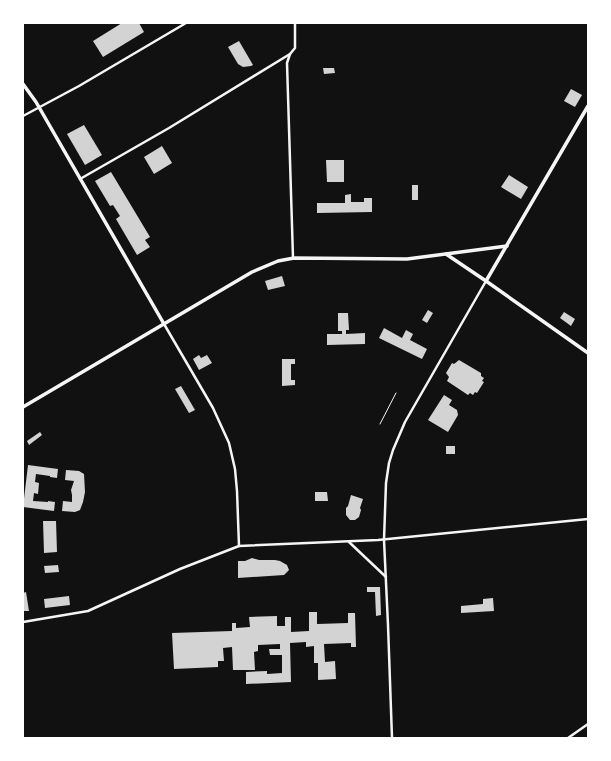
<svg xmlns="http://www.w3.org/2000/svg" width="611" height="761" font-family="'Times New Roman',serif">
  <rect width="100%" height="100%" fill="#111"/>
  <!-- building -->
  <g fill="#d3d3d3">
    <path d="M 122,23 L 139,23 L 144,32 L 103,57 L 93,41 Z"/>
    <path d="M 239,41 L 253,65 L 251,66 L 243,67 L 238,64 L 228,47 Z"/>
    <path d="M 323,68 L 334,68 L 335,73 L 324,74 Z"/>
    <path d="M 571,89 L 582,95 L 575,107 L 564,101 Z"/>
    <path d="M 84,125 L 102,155 L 85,165 L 67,134 Z"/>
    <path d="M 162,146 L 172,163 L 154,174 L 144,157 Z"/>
    <path d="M 326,160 L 344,160 L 344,182 L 327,182 Z"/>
    <path d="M 111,172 L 150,237 L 145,240 L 150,247 L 137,255 L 116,219 L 120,216 L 113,205 L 110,206 L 95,181 Z"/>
    <path d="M 509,175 L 528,187 L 521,199 L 501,187 Z"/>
    <rect x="412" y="185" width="6" height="15"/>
    <path d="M 351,194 L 351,202 L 364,202 L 364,198 L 372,198 L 372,212 L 317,213 L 317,203 L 345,203 L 345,195 Z"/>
    <path d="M 282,276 L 285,286 L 268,290 L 265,281 Z"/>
    <path d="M 428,310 L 433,313 L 427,323 L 422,320 Z"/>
    <path d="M 564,312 L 575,319 L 571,326 L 560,318 Z"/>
    <path d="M 338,313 L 348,313 L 349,330 L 346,330 L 346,334 L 365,333 L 365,344 L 327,345 L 327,334 L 342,334 L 342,331 L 338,331 Z"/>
    <path d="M 384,328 L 402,338 L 406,330 L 413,334 L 410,340 L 427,349 L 422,359 L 379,338 Z"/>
    <path d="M 199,355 L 201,358 L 207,355 L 212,363 L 199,370 L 193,359 Z"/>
    <path d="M 282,359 L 295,359 L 295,364 L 291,364 L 291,380 L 295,380 L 295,385 L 282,386 Z"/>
    <path d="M 459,360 L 481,373 L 481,376 L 484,378 L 482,381 L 484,382 L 477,393 L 475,392 L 473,395 L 470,393 L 468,395 L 447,381 L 449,377 L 446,373 L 452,363 L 454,364 Z"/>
    <path d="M 181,386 L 195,410 L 189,413 L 175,389 Z"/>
    <path d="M 444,395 L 452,400 L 449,405 L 457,410 L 458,415 L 448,432 L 428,420 Z"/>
    <path d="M 40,432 L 42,435 L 29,445 L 27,441 Z"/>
    <rect x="446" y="446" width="9" height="8"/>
    <path d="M 28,465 L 58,469 L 57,478 L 50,477 L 50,476 L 36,474 L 35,482 L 39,483 L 38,494 L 34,493 L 33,501 L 48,502 L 48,501 L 55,502 L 54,511 L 23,507 Z"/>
    <path d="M 66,470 L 79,471 L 84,474 L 85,492 L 83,502 L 80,510 L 75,512 L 62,511 L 63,501 L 72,502 L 72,495 L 71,490 L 74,481 L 65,480 Z"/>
    <path d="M 315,492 L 327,492 L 328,501 L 315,501 Z"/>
    <path d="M 351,495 L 363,499 L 360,508 L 361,510 L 359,517 L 355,520 L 350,520 L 346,515 L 346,508 L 348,506 Z"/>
    <path d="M 43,521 L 56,521 L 57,552 L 44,553 Z"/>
    <path d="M 252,558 L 259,560 L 275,560 L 280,561 L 287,565 L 289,570 L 284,575 L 238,578 L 238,561 L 245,561 Z"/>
    <path d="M 58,565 L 59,572 L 45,573 L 44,566 Z"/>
    <path d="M 367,587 L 380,587 L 381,615 L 376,616 L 375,592 L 367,592 Z"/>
    <path d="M 26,592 L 29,611 L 23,611 L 23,593 Z"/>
    <path d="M 69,596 L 70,605 L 45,608 L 44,599 Z"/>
    <path d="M 493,598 L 494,611 L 461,613 L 461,606 L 483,604 L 483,599 Z"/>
    <path d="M 309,612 L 317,612 L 317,624 L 348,623 L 348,613 L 355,613 L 356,647 L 351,647 L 351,643 L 324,644 L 325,662 L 335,661 L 336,679 L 318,680 L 318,663 L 314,663 L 314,646 L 306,647 L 306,642 L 290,643 L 291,682 L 246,684 L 246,672 L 267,671 L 267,674 L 282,673 L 282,655 L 270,655 L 269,649 L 280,649 L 280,644 L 258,645 L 258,651 L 254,652 L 255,670 L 233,670 L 232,647 L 223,648 L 224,661 L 218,661 L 218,667 L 174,669 L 172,633 L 232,631 L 232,623 L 236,623 L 236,628 L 250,627 L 249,617 L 277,616 L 277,626 L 285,626 L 285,617 L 291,617 L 291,632 L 309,631 Z"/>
  </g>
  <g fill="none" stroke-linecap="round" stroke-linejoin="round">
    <!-- path -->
    <path stroke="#f5f5f5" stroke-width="1" d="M 380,424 L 396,393"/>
    <!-- minor -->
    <g stroke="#f5f5f5" stroke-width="2.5">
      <path d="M 23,116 L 79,86 L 186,23"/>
      <path d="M 80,179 L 169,128 L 290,54"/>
      <path d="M 293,258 L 287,63 L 290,54 L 295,48 L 295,23"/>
      <path d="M 164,324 L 213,408 L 229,443 L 235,469 L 237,491 L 239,546"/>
      <path d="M 349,542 L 386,577"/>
      <path d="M 23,622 L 88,611 L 180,569 L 239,546 L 378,540 L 588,519"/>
      <path d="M 392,738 L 388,625 L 384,540 L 386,483 L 389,463 L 393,450 L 405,422 L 486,281"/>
      <path d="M 568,738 L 588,724"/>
    </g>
    <!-- tertiary -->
    <g stroke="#f5f5f5" stroke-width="3.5">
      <path d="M 23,84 L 36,102 L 164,324"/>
      <path d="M 446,254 L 486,281 L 588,353"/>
      <path d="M 486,281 L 588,106"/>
      <path d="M 23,407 L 252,272 L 278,261 L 294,258 L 407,259 L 507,246"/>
    </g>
  </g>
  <!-- border -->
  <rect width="611" height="761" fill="none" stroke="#ffffff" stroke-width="48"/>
</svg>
